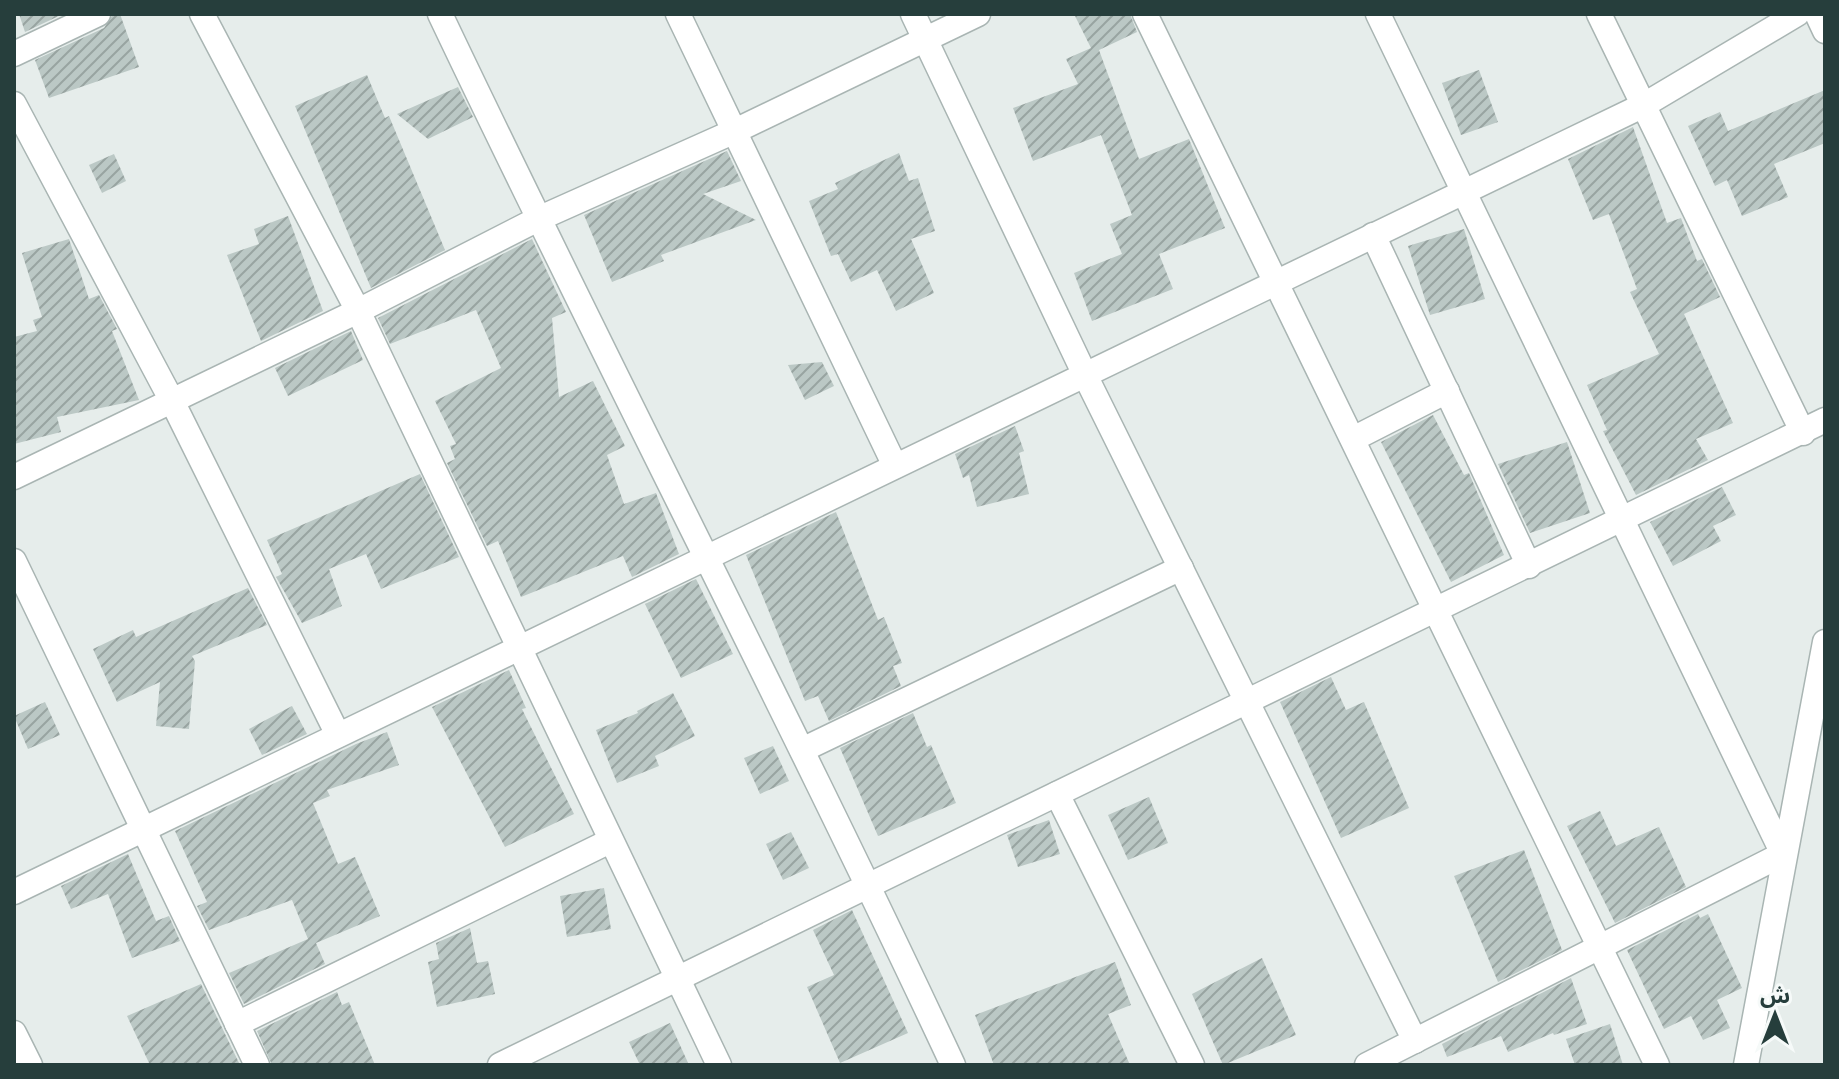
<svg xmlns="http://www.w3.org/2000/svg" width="1839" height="1079" font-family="Inter,'Noto Sans Arabic',sans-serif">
  <defs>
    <pattern id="building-hatch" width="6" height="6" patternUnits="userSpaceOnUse" patternTransform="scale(2)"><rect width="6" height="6" fill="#bbc8c5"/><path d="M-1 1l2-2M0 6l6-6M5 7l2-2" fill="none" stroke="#98a4a1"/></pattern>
  </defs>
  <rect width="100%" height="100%" fill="#e6edeb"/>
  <!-- building -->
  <g fill="url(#building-hatch)">
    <path d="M 19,14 L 63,14 L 25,32 Z"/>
    <path d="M 113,14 L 120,14 L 139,67 L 49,98 L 35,60 L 104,28 Z"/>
    <path d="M 1074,14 L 1130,14 L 1137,32 L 1099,50 L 1139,159 L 1189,139 L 1225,228 L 1159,254 L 1173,289 L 1092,321 L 1074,273 L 1122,254 L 1110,224 L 1132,215 L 1101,135 L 1033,161 L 1013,108 L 1078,84 L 1066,59 L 1091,48 Z"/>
    <path d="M 1479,70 L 1498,122 L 1461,135 L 1442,83 Z"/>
    <path d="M 367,75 L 385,118 L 389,116 L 445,250 L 371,288 L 295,106 Z"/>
    <path d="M 458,87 L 473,117 L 428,139 L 397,114 Z"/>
    <path d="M 1825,90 L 1825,143 L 1774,164 L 1788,197 L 1742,216 L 1727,180 L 1715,186 L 1688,126 L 1720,112 L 1728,131 Z"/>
    <path d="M 1633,127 L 1667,223 L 1681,218 L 1697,261 L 1702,259 L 1720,297 L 1684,314 L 1733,423 L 1696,439 L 1708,460 L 1636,495 L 1603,431 L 1607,430 L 1587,385 L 1659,354 L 1630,292 L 1637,289 L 1609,214 L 1593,220 L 1568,159 Z"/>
    <path d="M 727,151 L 741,181 L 703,194 L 756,220 L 661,255 L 664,261 L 612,282 L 584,215 Z"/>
    <path d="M 899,153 L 909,181 L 918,178 L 935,231 L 911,239 L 934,293 L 896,311 L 877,270 L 851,282 L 838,254 L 831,256 L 809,201 L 838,189 L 835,183 Z"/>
    <path d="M 114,154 L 126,181 L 102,193 L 89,165 Z"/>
    <path d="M 288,216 L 323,311 L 261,341 L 227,255 L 259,244 L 254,229 Z"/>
    <path d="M 1464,229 L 1485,299 L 1430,315 L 1408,246 Z"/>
    <path d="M 69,239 L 89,299 L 99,295 L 117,329 L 112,331 L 139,400 L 57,417 L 61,432 L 14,444 L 14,337 L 37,331 L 33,320 L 42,317 L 22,253 Z"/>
    <path d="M 532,239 L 566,312 L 552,318 L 559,397 L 593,381 L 625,446 L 607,455 L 624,504 L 656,493 L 679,554 L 632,577 L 623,556 L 521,597 L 498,541 L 487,546 L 447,463 L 455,459 L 450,446 L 456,444 L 435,401 L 501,368 L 476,310 L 390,344 L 378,318 Z"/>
    <path d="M 351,331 L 363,360 L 288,396 L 275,368 Z"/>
    <path d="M 822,362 L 834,386 L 805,400 L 788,365 Z"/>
    <path d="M 1433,415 L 1464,475 L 1469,473 L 1504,555 L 1451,582 L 1381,442 Z"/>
    <path d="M 1015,426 L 1024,451 L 1019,453 L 1029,494 L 977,507 L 969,475 L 963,478 L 955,454 Z"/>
    <path d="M 1567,442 L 1590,513 L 1530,533 L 1498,464 Z"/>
    <path d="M 420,474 L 459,557 L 381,589 L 366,554 L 329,569 L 342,606 L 302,623 L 276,577 L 282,574 L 267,540 Z"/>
    <path d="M 1722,487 L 1736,515 L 1713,526 L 1721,541 L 1673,566 L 1650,522 Z"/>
    <path d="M 836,512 L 878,620 L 884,617 L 902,663 L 893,666 L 901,686 L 829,721 L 818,696 L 805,701 L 746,555 Z"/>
    <path d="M 696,579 L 733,654 L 681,678 L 645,604 Z"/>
    <path d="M 248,588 L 267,625 L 192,656 L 195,661 L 189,729 L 156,726 L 160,682 L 117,702 L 93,649 L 133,630 L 136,637 Z"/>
    <path d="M 509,670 L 526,708 L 522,709 L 574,814 L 505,847 L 432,707 Z"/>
    <path d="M 1331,677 L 1346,710 L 1364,702 L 1409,808 L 1341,838 L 1280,702 Z"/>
    <path d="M 673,693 L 695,736 L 655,756 L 659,766 L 617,783 L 596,730 L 638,713 L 637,711 Z"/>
    <path d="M 45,702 L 60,735 L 28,749 L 14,716 Z"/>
    <path d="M 292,706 L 307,734 L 262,755 L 249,729 Z"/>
    <path d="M 913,713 L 927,747 L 931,745 L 956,803 L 878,836 L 840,748 Z"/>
    <path d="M 387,732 L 399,765 L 327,790 L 330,796 L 313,803 L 338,864 L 355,857 L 380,916 L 316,943 L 325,964 L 244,1004 L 229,973 L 308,939 L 292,900 L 209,930 L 197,906 L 207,902 L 175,831 L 356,744 Z"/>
    <path d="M 773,746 L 789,781 L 760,794 L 744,758 Z"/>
    <path d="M 1149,797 L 1168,843 L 1128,860 L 1108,815 Z"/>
    <path d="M 1600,811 L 1616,846 L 1659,827 L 1686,887 L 1615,923 L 1567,826 Z"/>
    <path d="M 1049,820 L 1060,854 L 1018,867 L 1007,835 Z"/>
    <path d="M 791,832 L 809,868 L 783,880 L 766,844 Z"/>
    <path d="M 1524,850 L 1562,950 L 1498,982 L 1454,876 Z"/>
    <path d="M 128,854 L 156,921 L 169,916 L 180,941 L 132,958 L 108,894 L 71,909 L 61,886 Z"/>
    <path d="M 604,888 L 611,929 L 567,937 L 560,896 Z"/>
    <path d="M 852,910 L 908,1033 L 840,1063 L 807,987 L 834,975 L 813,930 Z"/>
    <path d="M 1698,914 L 1700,918 L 1708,914 L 1742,988 L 1717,1000 L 1730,1028 L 1703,1040 L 1691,1016 L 1664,1029 L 1627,950 Z"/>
    <path d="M 470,928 L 477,963 L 488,961 L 495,994 L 437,1007 L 428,962 L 439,959 L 436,943 Z"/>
    <path d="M 1262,958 L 1296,1035 L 1223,1065 L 1192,994 Z"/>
    <path d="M 1115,962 L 1131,1005 L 1108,1014 L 1130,1065 L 994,1065 L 975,1015 Z"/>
    <path d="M 1571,978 L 1587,1024 L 1554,1035 L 1553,1033 L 1508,1052 L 1501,1036 L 1447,1057 L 1442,1044 Z"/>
    <path d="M 201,984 L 240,1065 L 150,1065 L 127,1016 Z"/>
    <path d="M 337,992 L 342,1005 L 349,1002 L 375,1065 L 272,1065 L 257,1031 Z"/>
    <path d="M 670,1023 L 689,1065 L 640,1065 L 629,1042 Z"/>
    <path d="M 1610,1024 L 1623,1065 L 1575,1065 L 1566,1039 Z"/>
  </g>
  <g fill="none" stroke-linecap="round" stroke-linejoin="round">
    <!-- street casing -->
    <g stroke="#a9b5b3" stroke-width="27">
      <g id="street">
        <path d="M 202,14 L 358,311 L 719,1065"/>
        <path d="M 440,14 C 607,366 788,712 953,1065"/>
        <path d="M 678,14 L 895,466"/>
        <path d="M 913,14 L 1085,375 L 1415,1041"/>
        <path d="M 1145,14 L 1657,1065"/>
        <path d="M 1599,14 L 1803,433"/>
        <path d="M 1817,14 L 1825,31"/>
        <path d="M 14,54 L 98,14"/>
        <path d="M 14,104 L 172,401 L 338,735"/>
        <path d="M 1373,235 L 1529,566"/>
        <path d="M 1353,439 L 1447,391"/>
        <path d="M 14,477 L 358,311 L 538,219 L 735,131 L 978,14"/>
        <path d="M 14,561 L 257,1065"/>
        <path d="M 802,750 L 1181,568"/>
        <path d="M 1057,794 L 1192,1065"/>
        <path d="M 14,892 L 1644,105 L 1797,14"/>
        <path d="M 237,1024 L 610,841"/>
        <path d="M 14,1033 L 30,1065"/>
        <path d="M 500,1065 L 1825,420"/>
        <path d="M 1367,1065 L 1783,854 L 1378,14"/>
        <path d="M 1746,1065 L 1825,642"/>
      </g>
    </g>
    <!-- street -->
    <use href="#street" stroke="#fff" stroke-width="24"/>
  </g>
  <!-- border -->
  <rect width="1839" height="1079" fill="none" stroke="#263e3c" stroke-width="32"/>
  <!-- north arrow -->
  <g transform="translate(1775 1015)" stroke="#f6faf9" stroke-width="6" paint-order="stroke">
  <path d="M0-6L14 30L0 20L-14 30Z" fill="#263e3c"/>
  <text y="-12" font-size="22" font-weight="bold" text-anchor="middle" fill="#263e3c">ش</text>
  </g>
</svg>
